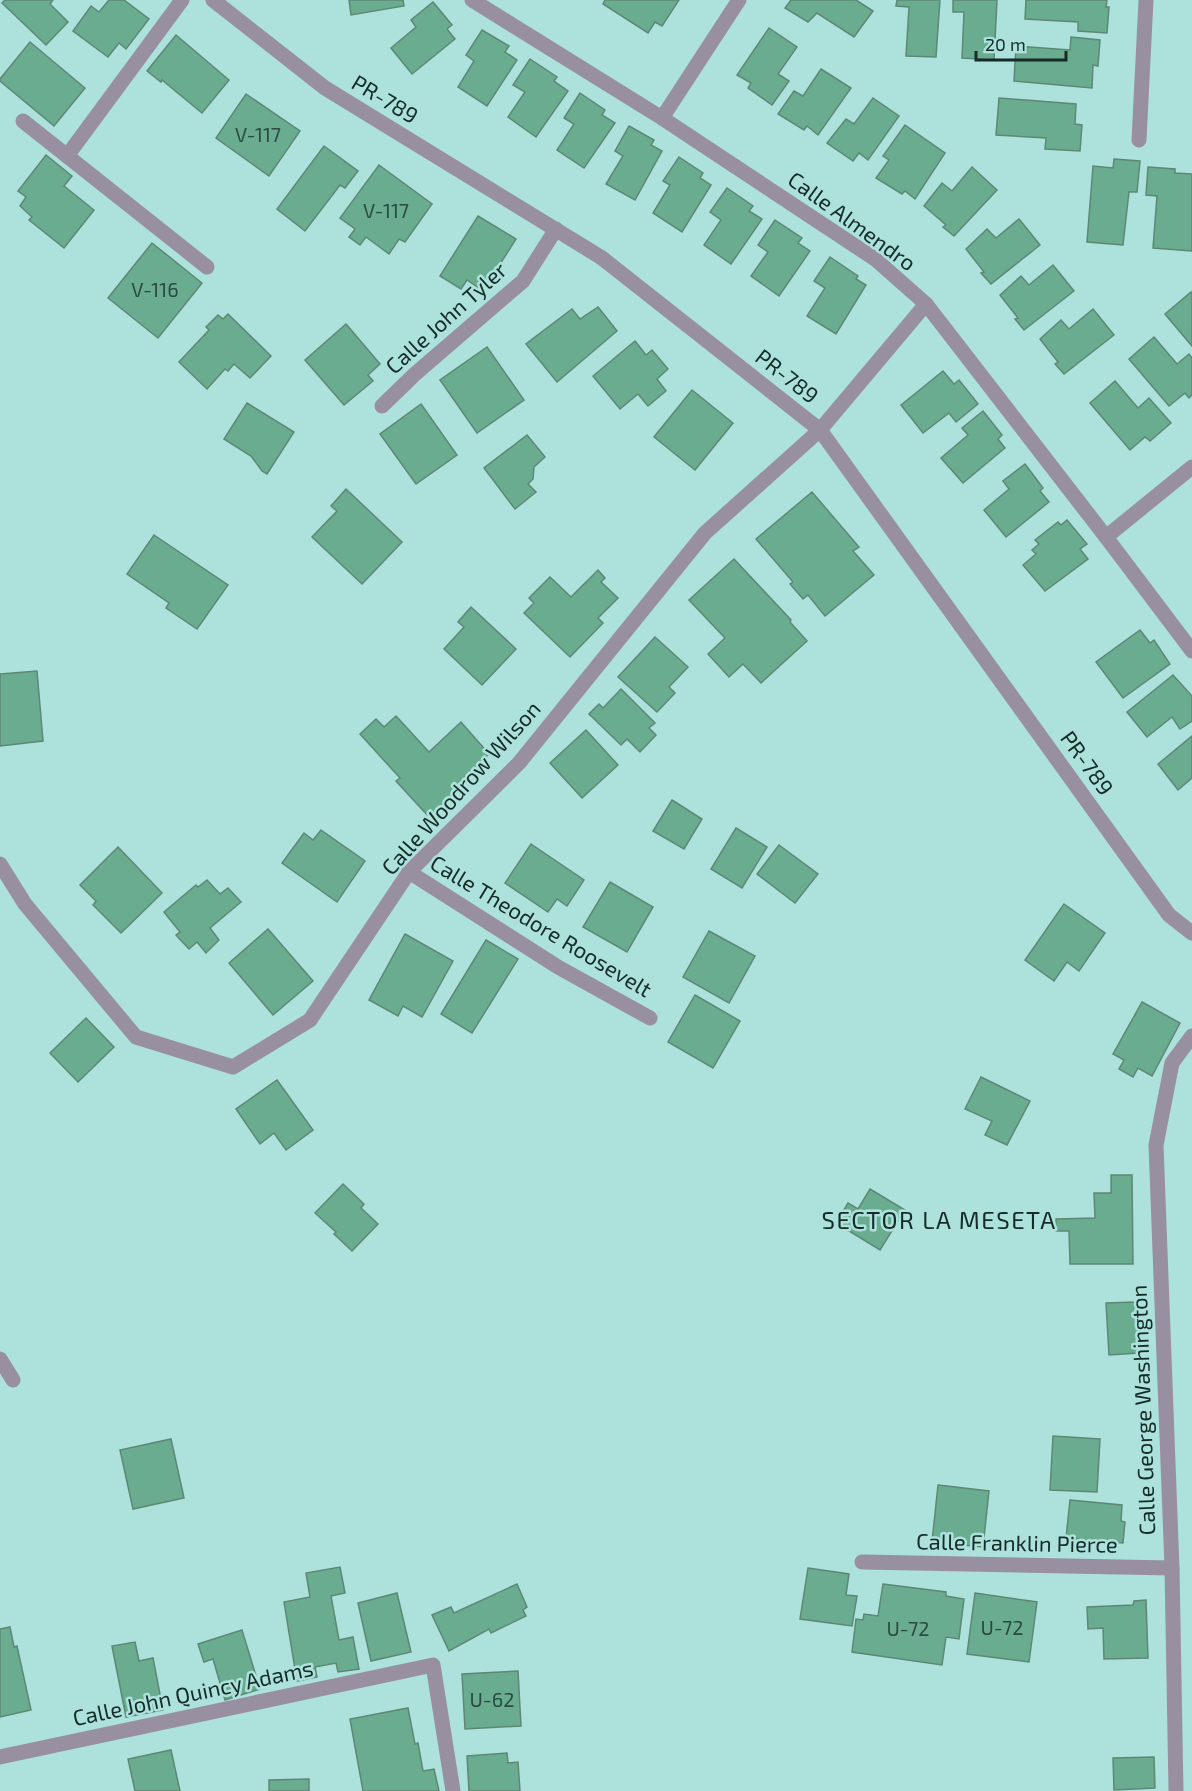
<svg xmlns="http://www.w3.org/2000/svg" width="1192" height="1791" font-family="'Exo 2',sans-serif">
  <rect width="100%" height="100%" fill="#ace2db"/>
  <!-- building -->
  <g fill="#69ac90" stroke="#5d8875" stroke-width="1.5">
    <path d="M 5,0 L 53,0 L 50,4 L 68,22 L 46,45 L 2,3 Z"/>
    <path d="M 109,0 L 124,0 L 149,19 L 126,49 L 119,43 L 108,57 L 73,31 L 91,6 L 99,12 Z"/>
    <path d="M 349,0 L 403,0 L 404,6 L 351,15 Z"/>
    <path d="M 605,0 L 679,0 L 662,26 L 655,22 L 648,33 L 603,4 Z"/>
    <path d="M 791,0 L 856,0 L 873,11 L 854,37 L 817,13 L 808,22 L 785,8 Z"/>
    <path d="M 897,0 L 940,0 L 936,57 L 906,56 L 909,7 L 896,6 Z"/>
    <path d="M 953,0 L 997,0 L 994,60 L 962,58 L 964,12 L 953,12 Z"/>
    <path d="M 1026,0 L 1107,0 L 1106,7 L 1109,7 L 1107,33 L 1078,31 L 1078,22 L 1025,19 Z"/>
    <path d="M 433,2 L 452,25 L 447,29 L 455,39 L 412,74 L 391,48 L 416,27 L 411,20 Z"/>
    <path d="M 769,28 L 797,47 L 778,74 L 789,81 L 772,105 L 748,88 L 751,83 L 737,75 Z"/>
    <path d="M 482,30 L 509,46 L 505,52 L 517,60 L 487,106 L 458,87 L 474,61 L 466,55 Z"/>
    <path d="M 176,35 L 229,80 L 202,113 L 162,80 L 161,82 L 147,71 Z"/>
    <path d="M 1071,37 L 1100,40 L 1098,66 L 1093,65 L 1092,88 L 1014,81 L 1016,46 L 1070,50 Z"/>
    <path d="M 30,42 L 85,88 L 54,126 L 0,81 L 0,79 Z"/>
    <path d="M 530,59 L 557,77 L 554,81 L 568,91 L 536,137 L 508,117 L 525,92 L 513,85 Z"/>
    <path d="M 821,69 L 851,88 L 818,135 L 807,126 L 804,130 L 778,114 L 794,91 L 803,96 Z"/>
    <path d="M 580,93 L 605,110 L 602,115 L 615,123 L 584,168 L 557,150 L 574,124 L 564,118 Z"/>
    <path d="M 246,94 L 300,131 L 269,176 L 216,138 Z"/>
    <path d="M 873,98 L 899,116 L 868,160 L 859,153 L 853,161 L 827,143 L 846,119 L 854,124 Z"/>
    <path d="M 999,98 L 1076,104 L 1075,124 L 1082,125 L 1080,151 L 1045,149 L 1046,138 L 996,135 Z"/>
    <path d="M 905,125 L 945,153 L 915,199 L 905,191 L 902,194 L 876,178 L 889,160 L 883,156 Z"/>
    <path d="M 629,126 L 654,140 L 651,145 L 662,151 L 635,200 L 606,184 L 623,156 L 615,151 Z"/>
    <path d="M 324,146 L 358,171 L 345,188 L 340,185 L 305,231 L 277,209 Z"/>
    <path d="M 46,155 L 72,176 L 64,186 L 94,210 L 64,248 L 29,220 L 32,217 L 20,206 L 26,197 L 18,191 Z"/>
    <path d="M 679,157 L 703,173 L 700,178 L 711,185 L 682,232 L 653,213 L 670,185 L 663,181 Z"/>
    <path d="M 1114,159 L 1140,161 L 1137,192 L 1129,192 L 1123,245 L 1087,242 L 1093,166 L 1113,168 Z"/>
    <path d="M 379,165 L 432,204 L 405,242 L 399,239 L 389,254 L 366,237 L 360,245 L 349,237 L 355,229 L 340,218 Z"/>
    <path d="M 972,167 L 997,190 L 954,236 L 943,227 L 946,225 L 924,206 L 942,183 L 952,191 Z"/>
    <path d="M 1148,167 L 1175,169 L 1175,173 L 1192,174 L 1192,251 L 1153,248 L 1157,196 L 1146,195 Z"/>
    <path d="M 727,188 L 753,206 L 749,211 L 762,219 L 731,264 L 704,245 L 721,220 L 710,212 Z"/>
    <path d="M 478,216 L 516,239 L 483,291 L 467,280 L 461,289 L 440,276 Z"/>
    <path d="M 1019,219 L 1040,245 L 991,284 L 981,273 L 984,272 L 966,249 L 987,229 L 996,238 Z"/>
    <path d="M 775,220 L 802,238 L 798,243 L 810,251 L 779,296 L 751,276 L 768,252 L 758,245 Z"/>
    <path d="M 152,243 L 202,283 L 158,338 L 108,298 Z"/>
    <path d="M 830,257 L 858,276 L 856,279 L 866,285 L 836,334 L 807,316 L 825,288 L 814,281 Z"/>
    <path d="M 1053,265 L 1074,291 L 1024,330 L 1015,319 L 1018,318 L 1000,295 L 1021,276 L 1029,285 Z"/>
    <path d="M 1191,292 L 1192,294 L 1192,346 L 1165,314 Z"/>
    <path d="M 598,307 L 617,331 L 557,382 L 526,344 L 572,309 L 580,319 Z"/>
    <path d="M 1093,309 L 1114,335 L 1064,374 L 1055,364 L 1058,362 L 1040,339 L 1061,320 L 1069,329 Z"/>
    <path d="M 228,314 L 271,356 L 250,378 L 234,364 L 228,371 L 225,369 L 207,389 L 179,362 L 209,330 L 206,327 L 218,315 L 223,319 Z"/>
    <path d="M 346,324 L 380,364 L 368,375 L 373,381 L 344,405 L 305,360 Z"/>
    <path d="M 1154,337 L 1177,364 L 1189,354 L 1192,358 L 1192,395 L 1189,398 L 1185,393 L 1169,406 L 1129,359 Z"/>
    <path d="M 635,341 L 646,355 L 652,350 L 668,369 L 657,379 L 666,391 L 648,406 L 638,394 L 620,409 L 593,376 Z"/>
    <path d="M 487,347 L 524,400 L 477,433 L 440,380 Z"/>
    <path d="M 943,371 L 954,384 L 959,380 L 978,404 L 956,422 L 949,413 L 923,433 L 901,405 Z"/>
    <path d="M 1115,381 L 1138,408 L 1149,398 L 1171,423 L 1150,441 L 1145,437 L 1130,450 L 1090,403 Z"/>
    <path d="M 692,390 L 733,423 L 695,470 L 654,437 Z"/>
    <path d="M 247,403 L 294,432 L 267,474 L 262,471 L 251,456 L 224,439 Z"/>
    <path d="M 421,404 L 457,455 L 416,484 L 380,434 Z"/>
    <path d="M 983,411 L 1002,435 L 998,439 L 1005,448 L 963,483 L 941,458 L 968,435 L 962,428 Z"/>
    <path d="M 527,435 L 545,457 L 534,467 L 533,479 L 528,484 L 536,492 L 515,509 L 484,468 Z"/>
    <path d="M 1025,464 L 1043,488 L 1040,491 L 1049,502 L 1006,537 L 984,510 L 1009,489 L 1003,481 Z"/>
    <path d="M 346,489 L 402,542 L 362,584 L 312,537 L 337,511 L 331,506 Z"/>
    <path d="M 812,492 L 859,547 L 853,551 L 874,575 L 825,616 L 808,595 L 803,599 L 790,584 L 793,582 L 756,539 Z"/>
    <path d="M 1067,520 L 1087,544 L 1080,549 L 1088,559 L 1045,591 L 1023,565 L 1036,554 L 1032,550 L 1039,544 L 1035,540 L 1058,522 L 1061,525 Z"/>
    <path d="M 154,535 L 228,585 L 197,629 L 166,608 L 169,603 L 127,574 Z"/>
    <path d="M 734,559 L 791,620 L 790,622 L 807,641 L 761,683 L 743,664 L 729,677 L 708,654 L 725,638 L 689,600 Z"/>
    <path d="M 598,570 L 605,578 L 601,582 L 618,598 L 598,618 L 603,623 L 570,657 L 524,613 L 534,603 L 529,598 L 550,577 L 571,597 Z"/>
    <path d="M 471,607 L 516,649 L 482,685 L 444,649 L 464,627 L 458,622 Z"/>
    <path d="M 1140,630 L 1150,643 L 1154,640 L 1170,664 L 1123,698 L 1096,662 Z"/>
    <path d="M 655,637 L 688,667 L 669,687 L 675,693 L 657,712 L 618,677 Z"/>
    <path d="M 37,671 L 43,741 L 0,746 L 0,674 Z"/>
    <path d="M 1173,675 L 1192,696 L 1192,721 L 1180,729 L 1172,717 L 1147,737 L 1127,712 Z"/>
    <path d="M 621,689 L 655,723 L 649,728 L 656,735 L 640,752 L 627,739 L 621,745 L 589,714 L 599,704 L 603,708 Z"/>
    <path d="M 396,716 L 429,752 L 461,722 L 489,754 L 461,780 L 465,785 L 429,817 L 396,781 L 400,778 L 360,734 L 376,719 L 384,727 Z"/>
    <path d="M 586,730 L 618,765 L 582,798 L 550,763 Z"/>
    <path d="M 1192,736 L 1192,778 L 1178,790 L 1158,764 Z"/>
    <path d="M 672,800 L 702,819 L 684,849 L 653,831 Z"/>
    <path d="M 736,828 L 767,847 L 742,888 L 711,869 Z"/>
    <path d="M 321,830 L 365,861 L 337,902 L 282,863 L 304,833 L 313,840 Z"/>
    <path d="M 531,844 L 584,880 L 567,906 L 557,899 L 548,912 L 505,883 Z"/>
    <path d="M 779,845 L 818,874 L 795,903 L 757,874 Z"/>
    <path d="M 118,847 L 162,893 L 121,933 L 93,905 L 96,901 L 80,885 Z"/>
    <path d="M 207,880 L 220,894 L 228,888 L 241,902 L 210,928 L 219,940 L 206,953 L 197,942 L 189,949 L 176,935 L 180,932 L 164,912 L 196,885 L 198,887 Z"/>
    <path d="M 610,882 L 653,907 L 627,952 L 583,927 Z"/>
    <path d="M 1064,904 L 1105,933 L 1079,971 L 1067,962 L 1054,981 L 1025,960 Z"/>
    <path d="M 268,929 L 313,981 L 273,1015 L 229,963 Z"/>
    <path d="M 709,931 L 755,956 L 729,1003 L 683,977 Z"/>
    <path d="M 405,934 L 453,961 L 422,1017 L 403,1006 L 398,1016 L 369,1000 Z"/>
    <path d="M 486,940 L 518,959 L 472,1033 L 441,1014 Z"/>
    <path d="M 695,995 L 740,1021 L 713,1068 L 668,1042 Z"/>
    <path d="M 1142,1002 L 1180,1023 L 1152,1076 L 1138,1068 L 1133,1077 L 1119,1069 L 1124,1060 L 1113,1054 Z"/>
    <path d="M 86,1018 L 114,1047 L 78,1082 L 50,1053 Z"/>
    <path d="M 981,1077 L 1030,1101 L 1007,1145 L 985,1135 L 992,1121 L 965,1109 Z"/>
    <path d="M 277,1080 L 313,1130 L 286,1150 L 274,1133 L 260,1144 L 236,1109 Z"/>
    <path d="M 1111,1175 L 1132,1175 L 1133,1264 L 1070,1264 L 1069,1231 L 1056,1231 L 1056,1219 L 1095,1218 L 1094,1193 L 1111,1193 Z"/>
    <path d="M 343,1184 L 364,1204 L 361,1208 L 378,1224 L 352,1251 L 334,1234 L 336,1232 L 315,1213 Z"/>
    <path d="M 870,1189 L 905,1210 L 880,1250 L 836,1223 L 848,1203 L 858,1209 Z"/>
    <path d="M 1136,1302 L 1139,1353 L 1109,1355 L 1106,1303 Z"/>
    <path d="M 1053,1436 L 1100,1439 L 1097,1492 L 1050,1490 Z"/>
    <path d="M 171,1439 L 184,1498 L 133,1509 L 120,1450 Z"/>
    <path d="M 938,1485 L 989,1491 L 983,1547 L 932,1542 Z"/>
    <path d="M 1070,1500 L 1122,1505 L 1121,1521 L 1125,1522 L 1123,1543 L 1066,1538 Z"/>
    <path d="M 340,1567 L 345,1593 L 331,1596 L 339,1640 L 353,1637 L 359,1669 L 338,1672 L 336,1663 L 315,1667 L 317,1677 L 297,1681 L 284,1602 L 310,1597 L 306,1573 Z"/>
    <path d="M 808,1568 L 849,1574 L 846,1595 L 857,1596 L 852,1626 L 800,1619 Z"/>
    <path d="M 517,1584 L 527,1607 L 523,1610 L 526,1616 L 491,1633 L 489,1629 L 449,1651 L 432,1615 L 451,1607 L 454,1613 Z"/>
    <path d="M 883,1584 L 946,1592 L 946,1596 L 964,1599 L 959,1639 L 946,1637 L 942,1665 L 852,1652 L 856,1619 L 863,1620 L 864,1614 L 878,1616 Z"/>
    <path d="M 397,1593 L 411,1652 L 371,1661 L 358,1603 Z"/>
    <path d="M 975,1593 L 1037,1602 L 1029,1662 L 967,1654 Z"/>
    <path d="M 1146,1600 L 1148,1658 L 1104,1659 L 1103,1628 L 1088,1629 L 1087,1607 L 1133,1605 L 1134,1601 Z"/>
    <path d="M 10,1627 L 14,1647 L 17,1646 L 31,1710 L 0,1717 L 0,1629 Z"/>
    <path d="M 242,1630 L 260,1689 L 225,1700 L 213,1659 L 204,1662 L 198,1644 Z"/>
    <path d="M 135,1642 L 139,1661 L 153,1658 L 163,1710 L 126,1717 L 112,1646 Z"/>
    <path d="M 518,1671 L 521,1726 L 465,1729 L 462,1674 Z"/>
    <path d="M 408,1708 L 415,1744 L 418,1743 L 423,1771 L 434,1769 L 439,1791 L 363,1791 L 350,1719 Z"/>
    <path d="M 171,1750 L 180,1791 L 135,1791 L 128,1759 Z"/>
    <path d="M 507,1753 L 508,1763 L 518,1762 L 520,1791 L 469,1791 L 467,1756 Z"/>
    <path d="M 1154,1757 L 1155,1788 L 1114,1790 L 1113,1758 Z"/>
    <path d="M 309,1779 L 309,1791 L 269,1791 L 269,1780 Z"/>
  </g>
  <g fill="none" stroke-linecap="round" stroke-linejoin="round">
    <!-- minor -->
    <g stroke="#9890a1" stroke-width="15">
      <path d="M 213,0 L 325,88 L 602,258 L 820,430 L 1169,915 L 1192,933"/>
      <path d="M 472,0 L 662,118 L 875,259 L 926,304 L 1106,537 L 1192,651"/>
      <path d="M 662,118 L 739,0"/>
      <path d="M 23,121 L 207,267"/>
      <path d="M 1139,140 L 1146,0"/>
      <path d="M 67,156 L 182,0"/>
      <path d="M 382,406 L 415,374 L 523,281 L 556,229"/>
      <path d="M 1106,537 L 1192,467"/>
      <path d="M 0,864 L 25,904 L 136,1037 L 233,1067 L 310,1020 L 409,872 L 519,763 L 705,533 L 820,430 L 926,304"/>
      <path d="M 409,872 L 558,967 L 650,1018"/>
      <path d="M 0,1359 L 13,1380"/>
      <path d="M 862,1562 L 1172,1568"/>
      <path d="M 0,1757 L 433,1665 L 453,1791"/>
      <path d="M 1176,1791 L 1172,1568 L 1156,1145 L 1172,1063 L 1192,1036"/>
    </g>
  </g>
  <g text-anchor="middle" stroke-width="5" stroke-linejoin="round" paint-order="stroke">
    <!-- number labels -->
    <g font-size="20" fill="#2a4b42">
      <text x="258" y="142">V-117</text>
      <text x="386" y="218">V-117</text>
      <text x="155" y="297">V-116</text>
      <text x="1002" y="1635">U-72</text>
      <text x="908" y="1636">U-72</text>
      <text x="492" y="1707">U-62</text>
    </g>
    <!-- street labels -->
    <g font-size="22" fill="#152b28" stroke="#ace2db">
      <text transform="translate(385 99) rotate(31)" y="8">PR-789</text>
      <text transform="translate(852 221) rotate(36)" y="8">Calle Almendro</text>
      <text transform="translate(446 318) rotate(-42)" y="8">Calle John Tyler</text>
      <text transform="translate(787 376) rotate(38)" y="8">PR-789</text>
      <text transform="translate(1087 763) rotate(54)" y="8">PR-789</text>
      <text transform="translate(461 788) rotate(-48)" y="8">Calle Woodrow Wilson</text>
      <text transform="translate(541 926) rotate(31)" y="8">Calle Theodore Roosevelt</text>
      <text transform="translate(1143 1410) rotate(-92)" y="8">Calle George Washington</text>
      <text transform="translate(1017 1543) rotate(1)" y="8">Calle Franklin Pierce</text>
      <text transform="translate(193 1693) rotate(-12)" y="8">Calle John Quincy Adams</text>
    </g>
    <!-- neighbourhood labels -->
    <g font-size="24" letter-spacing="1.5" fill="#152b28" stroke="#ace2db">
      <text x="939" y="1229">SECTOR LA MESETA</text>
    </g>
  </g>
  <!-- scale -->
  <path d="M976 51v9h90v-9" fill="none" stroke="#152b28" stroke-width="3"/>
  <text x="985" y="51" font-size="18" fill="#152b28" stroke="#ace2db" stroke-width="4.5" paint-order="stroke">20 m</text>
</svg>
